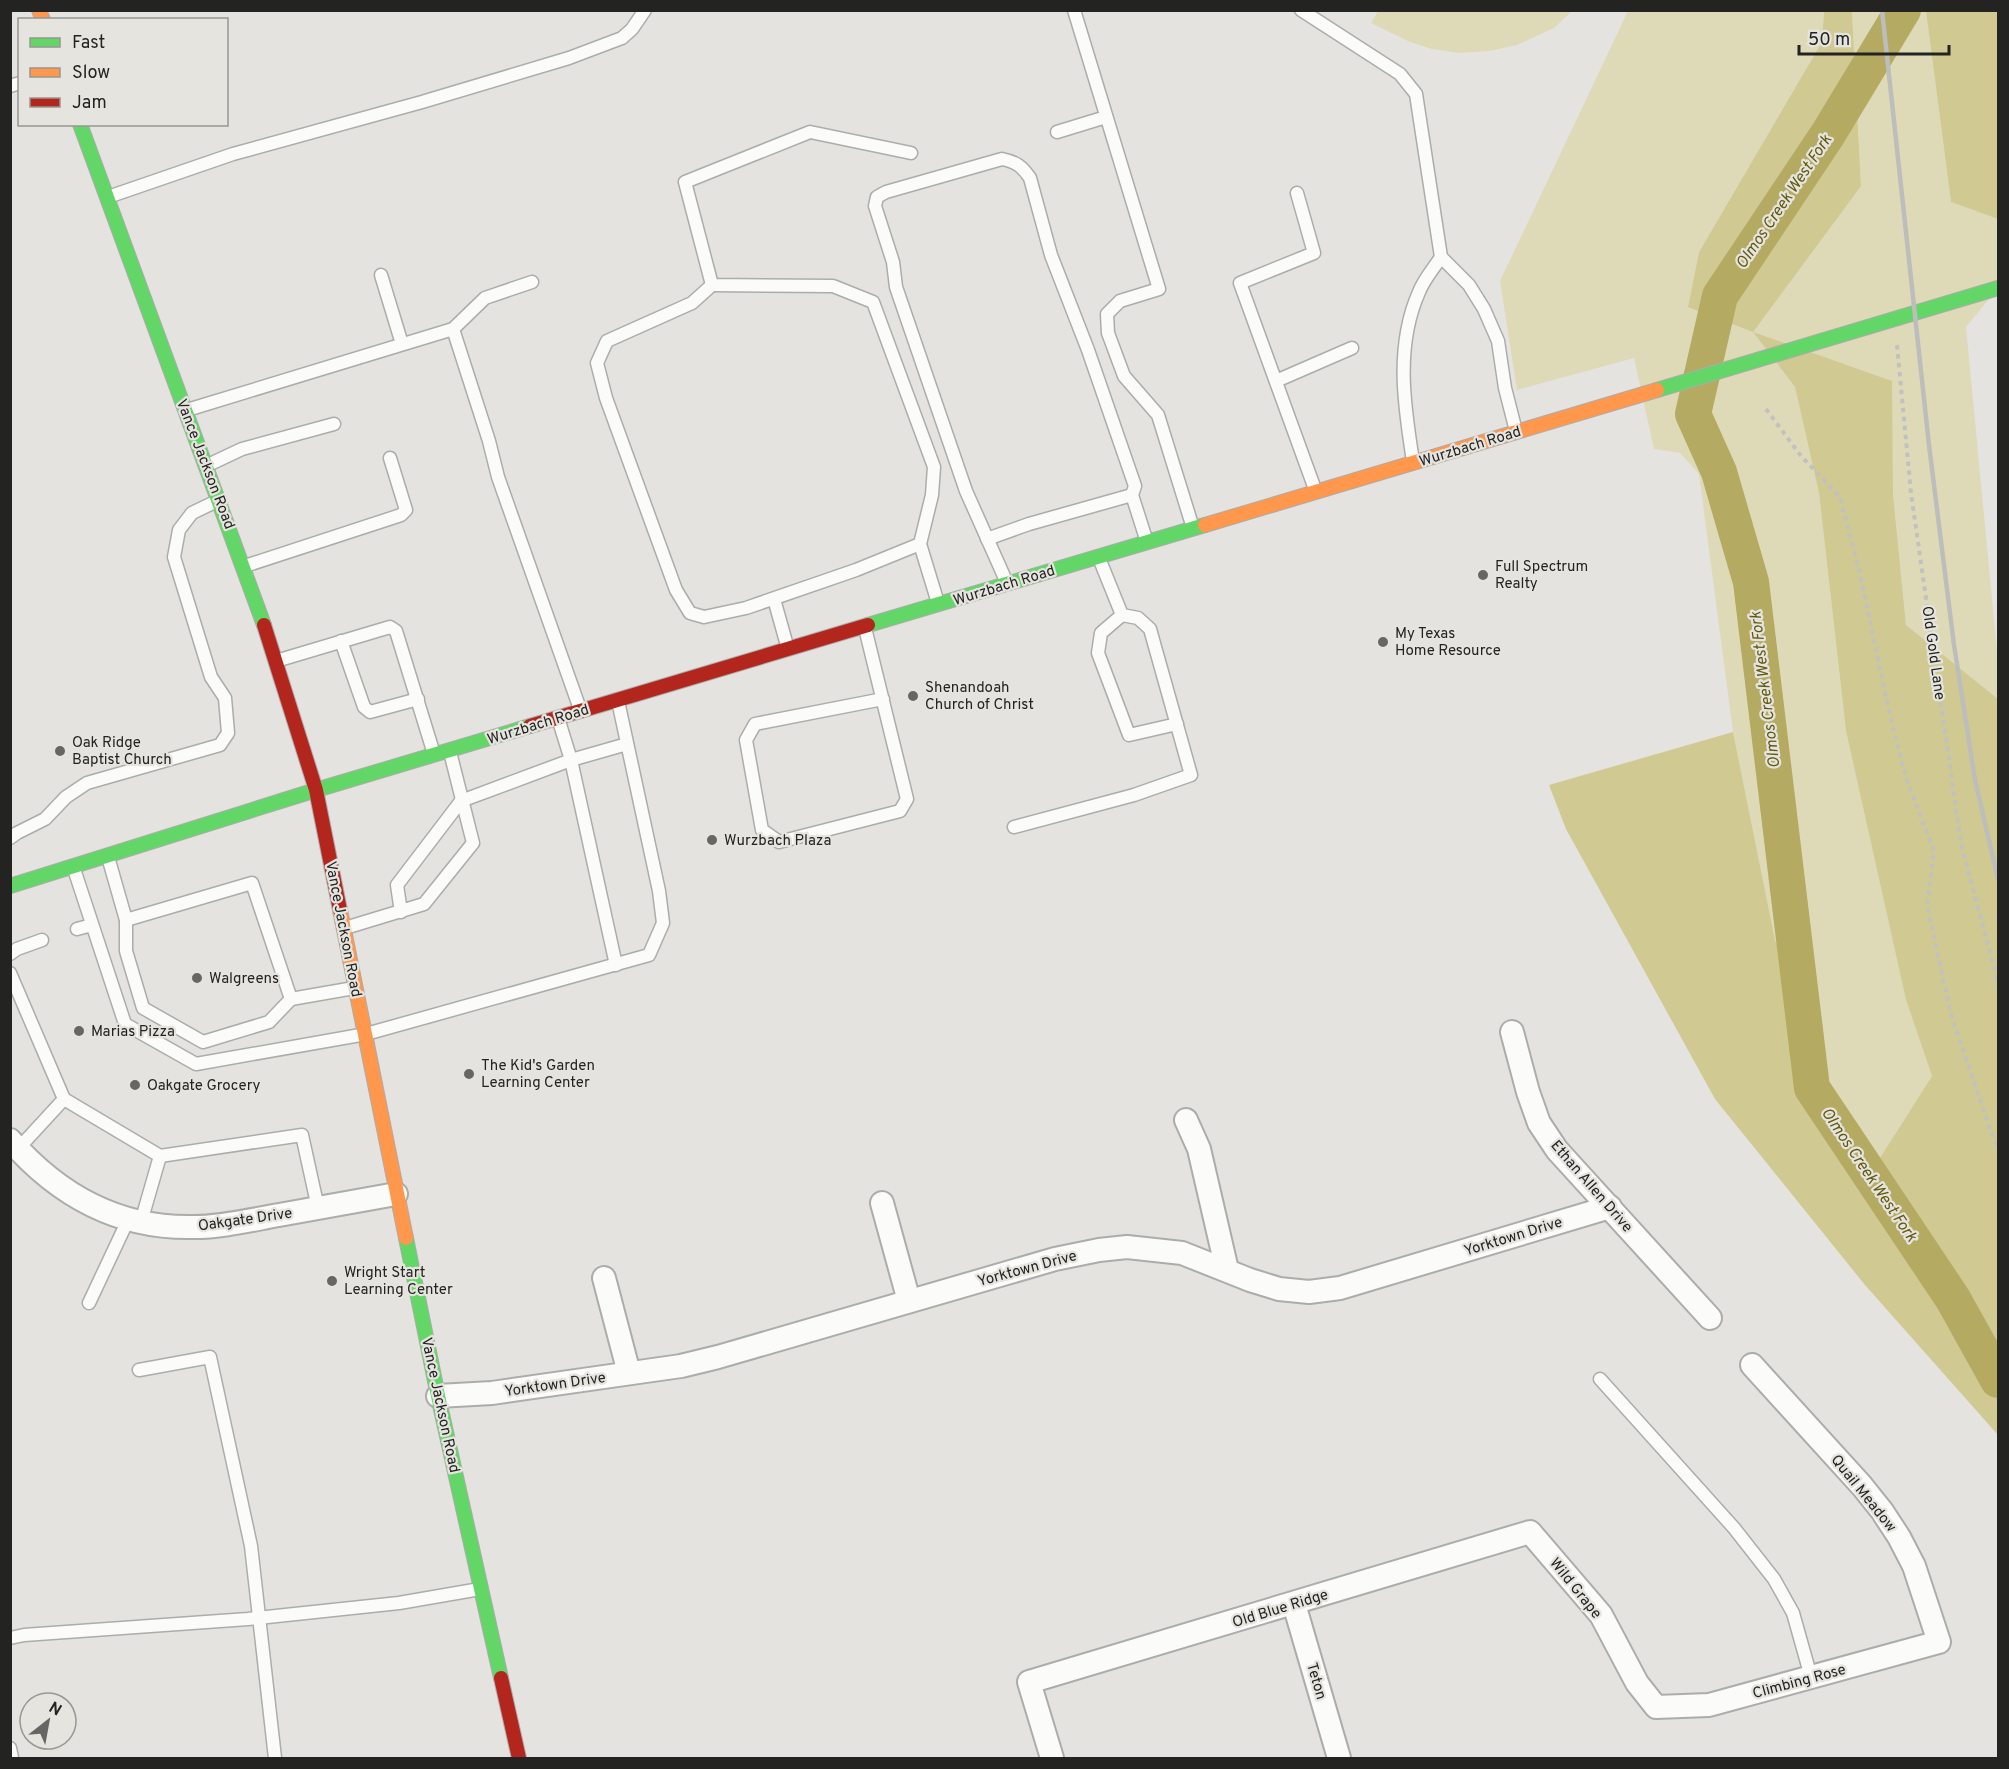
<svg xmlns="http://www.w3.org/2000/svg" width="2009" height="1769" font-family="Overpass,sans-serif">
  <rect width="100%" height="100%" fill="#e4e3e0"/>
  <!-- green -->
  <g fill="#dedab8">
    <path d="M 1853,10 L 1926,11 L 1951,202 L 1998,219 L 1998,288 L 1966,327 L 1998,661 L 1998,699 L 1906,625 L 1893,494 L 1891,381 L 1754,333 L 1795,387 L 1819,493 L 1846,731 L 1906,1000 L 1932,1076 L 1878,1161 L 1849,1132 L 1820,1064 L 1775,940 L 1733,732 L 1699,474 L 1680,453 L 1654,449 L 1634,358 L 1517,390 L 1500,281 L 1628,11 L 1824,11 L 1822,42 L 1699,252 L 1688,307 L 1861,186 L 1852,13 Z"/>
    <path d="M 1378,11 L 1378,10 L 1572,11 L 1554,28 L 1517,45 L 1489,51 L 1459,53 L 1432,49 L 1410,42 L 1371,23 Z"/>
  </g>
  <!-- forest -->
  <g fill="#d0c991">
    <path d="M 1824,11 L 1853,11 L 1852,13 L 1861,186 L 1753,332 L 1892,381 L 1893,494 L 1906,625 L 1998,699 L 1998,1435 L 1865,1285 L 1715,1099 L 1566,829 L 1549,785 L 1733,732 L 1775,940 L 1820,1064 L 1849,1132 L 1878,1161 L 1932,1076 L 1906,1000 L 1846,731 L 1819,493 L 1795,387 L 1753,332 L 1688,307 L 1699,252 L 1822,42 Z"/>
    <path d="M 1926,11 L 1998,11 L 1998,219 L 1951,202 Z"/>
  </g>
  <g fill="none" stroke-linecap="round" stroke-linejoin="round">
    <!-- river -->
    <path stroke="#b4aa62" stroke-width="36" d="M 1903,10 L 1828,134 L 1720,296 L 1693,414 L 1719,472 L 1751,582 L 1812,1088 L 1953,1299 L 1998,1380"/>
    <!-- lane casing -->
    <g stroke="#acacaa" stroke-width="15">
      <g id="lane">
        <path d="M 1074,10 L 1159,289 L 1120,301 L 1107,314 L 1108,333 L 1124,376 L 1158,415 L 1193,528"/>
        <path d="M 1301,10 L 1400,74 L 1416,94 L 1441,257"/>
        <path d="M 10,86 L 20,83"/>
        <path d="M 1057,132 L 1106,117"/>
        <path d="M 911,153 L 810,132 L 685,182 L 712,285 L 833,286 L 873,302 L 934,467 L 932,495 L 920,544 L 938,603"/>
        <path d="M 1297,193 L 1314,253 L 1240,283 L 1316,492"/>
        <path d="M 108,197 L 233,154 L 422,102 L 569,58 L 622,38 L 632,29 L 645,10"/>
        <path d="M 381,275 L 402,344"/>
        <path d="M 712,285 L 692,303 L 607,341 L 597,363 L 606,398 L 676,590 L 690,613 L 704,617 L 746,608 L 856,570 L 920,544"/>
        <path d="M 453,329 L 489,441 L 498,477 L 580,709"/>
        <path d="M 1276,381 L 1352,348"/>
        <path d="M 187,410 L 453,329 L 485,298 L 532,282"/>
        <path d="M 1413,461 C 1404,405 1395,346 1419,292 C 1424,279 1434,268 1441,257 L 1469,285 L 1484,309 L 1498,341 L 1505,388 L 1516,431"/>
        <path d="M 208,465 L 242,449 L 334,424"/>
        <path d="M 987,539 L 1029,524 L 1132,495"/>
        <path d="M 245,566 L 401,515 L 406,510 L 390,458"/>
        <path d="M 1007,583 L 966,491 L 896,287 L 893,262 L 875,206 L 877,197 L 886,192 L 1002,159 C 1016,162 1022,166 1030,178 L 1051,255 L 1088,350 L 1135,486 L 1132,495 L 1147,542"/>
        <path d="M 774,599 L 788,649"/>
        <path d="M 1122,615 L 1101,633 L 1098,653 L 1129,735 L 1177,724"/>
        <path d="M 865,628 L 907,799 L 900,811 L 779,842 L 762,830 L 746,740 L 755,724 L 883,699"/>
        <path d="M 341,641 L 364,707 L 370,712 L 418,699"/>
        <path d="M 276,661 L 390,627 L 396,631 L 434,754"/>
        <path d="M 558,718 L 571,760 L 616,965"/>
        <path d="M 1014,827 L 1134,795 L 1191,775 L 1150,629 L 1138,618 L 1122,615 L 1099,558"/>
        <path d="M 10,838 L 17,833 L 45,819 L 66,797 L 87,783 L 220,745 L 228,733 L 225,698 L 211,677 L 174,557 L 179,530 L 192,513 L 217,501"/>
        <path d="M 108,857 L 126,920 L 252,883 L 291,999 L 354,988"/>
        <path d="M 74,869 L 125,1024 L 196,1064 L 366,1034 L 649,955 L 663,923 L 659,891 L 618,701"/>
        <path d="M 401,912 L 397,885 L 461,801 L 571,760 L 627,744"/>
        <path d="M 126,920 L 126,951 L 143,1008 L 203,1042 L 269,1022 L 291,999"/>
        <path d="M 345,928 L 424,904 L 473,843 L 450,752"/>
        <path d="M 77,929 L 92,925"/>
        <path d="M 10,954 L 17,949 L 42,940"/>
        <path d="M 10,973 L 64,1099 L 160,1156 L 302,1135 L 318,1208"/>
        <path d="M 18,1149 L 64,1099"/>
        <path d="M 141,1222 L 160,1156"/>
        <path d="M 89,1303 L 128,1220"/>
        <path d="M 139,1370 L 210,1357 L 251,1546 L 275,1758"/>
        <path d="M 1600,1379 L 1734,1528 L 1774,1579 L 1793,1613 L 1811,1677"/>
        <path d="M 10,1638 L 24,1635 L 248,1619 L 399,1603 L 480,1589"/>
        <path d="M 10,1748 L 12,1758"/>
      </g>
    </g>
    <!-- street casing -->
    <g stroke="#acacaa" stroke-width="26">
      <g id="street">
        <path d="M 1512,1032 L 1528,1092 L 1539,1123 L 1557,1150 L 1710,1318"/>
        <path d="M 1186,1120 L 1199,1149 L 1227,1270"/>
        <path d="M 10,1140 C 58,1195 119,1229 194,1227 C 222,1227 251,1220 279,1215 C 318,1208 357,1201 396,1194"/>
        <path d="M 882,1203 L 909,1301"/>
        <path d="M 604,1278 L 629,1373"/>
        <path d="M 438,1396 L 492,1393 L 681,1366 L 718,1357 L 1055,1259 L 1099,1250 L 1127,1247 L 1182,1253 L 1250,1280 L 1279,1289 L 1309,1292 L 1340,1288 L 1610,1207"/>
        <path d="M 1294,1604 L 1339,1758"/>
        <path d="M 1052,1758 L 1029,1682 L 1530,1532 L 1601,1615 L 1637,1683 L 1656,1707 L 1709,1705 L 1939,1642 L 1914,1566 L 1899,1537 L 1882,1511 L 1862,1486 L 1752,1365"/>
      </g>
    </g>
    <!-- fast casing -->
    <g stroke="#acacaa" stroke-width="16">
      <g id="fast">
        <path d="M 80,124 L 264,625"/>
        <path d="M 1657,390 L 1998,288"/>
        <path d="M 868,625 L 1205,525"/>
        <path d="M 10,886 L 316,790 L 530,726"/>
        <path d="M 406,1238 L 438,1396 L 501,1678"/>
      </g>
    </g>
    <!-- slow casing -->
    <g stroke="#acacaa" stroke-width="16">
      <g id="slow">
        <path d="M 39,10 L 43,20"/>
        <path d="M 1205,525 L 1657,390"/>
        <path d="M 340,910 L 406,1238"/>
      </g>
    </g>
    <!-- jam casing -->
    <g stroke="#acacaa" stroke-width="16">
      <g id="jam">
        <path d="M 264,625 L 316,790 L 340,910"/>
        <path d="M 530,726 L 868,625"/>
        <path d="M 501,1678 L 519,1758"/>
      </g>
    </g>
    <!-- path -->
    <g stroke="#c1c1c0" stroke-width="4" stroke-dasharray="4.5 4.5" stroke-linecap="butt">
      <path d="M 1897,345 L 1911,493 L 1961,844 L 1998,982"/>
      <path d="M 1766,409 L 1801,456 L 1840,497 L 1859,569 L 1888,707 L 1906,778 L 1934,851 L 1927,904 L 1951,1015 L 1991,1132 L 1998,1147"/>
    </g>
    <!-- lane -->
    <use href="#lane" stroke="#fbfbfa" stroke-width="12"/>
    <!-- street -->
    <use href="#street" stroke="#fbfbfa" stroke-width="22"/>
    <!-- fast -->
    <use href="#fast" stroke="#63d668" stroke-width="14"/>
    <!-- slow -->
    <use href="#slow" stroke="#ff974d" stroke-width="14"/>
    <!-- jam -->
    <use href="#jam" stroke="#b3261e" stroke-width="14"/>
    <!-- rail -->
    <path stroke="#bdbdbb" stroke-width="4.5" d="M 1882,10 L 1929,445 L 1954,645 L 1975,780 L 1998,879"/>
  </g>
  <!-- markers -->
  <g fill="#676664" stroke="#e5e4df" stroke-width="2">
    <circle cx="1483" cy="575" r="6"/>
    <circle cx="1383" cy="642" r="6"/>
    <circle cx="913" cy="696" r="6"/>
    <circle cx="60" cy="751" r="6"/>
    <circle cx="712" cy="840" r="6"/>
    <circle cx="197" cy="978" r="6"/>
    <circle cx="79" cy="1031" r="6"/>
    <circle cx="469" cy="1074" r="6"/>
    <circle cx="135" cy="1085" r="6"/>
    <circle cx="332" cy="1281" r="6"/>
  </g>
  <g text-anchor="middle" stroke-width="4.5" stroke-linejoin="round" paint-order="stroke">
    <!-- street labels -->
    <g font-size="15" fill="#232321" stroke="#e5e4df">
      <text transform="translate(1470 446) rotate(-17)" y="5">Wurzbach Road</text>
      <text transform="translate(206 464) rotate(69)" y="5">Vance Jackson Road</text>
      <text transform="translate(1004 585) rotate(-17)" y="5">Wurzbach Road</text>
      <text transform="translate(1934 653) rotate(82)" y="5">Old Gold Lane</text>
      <text transform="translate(538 724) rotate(-17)" y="5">Wurzbach Road</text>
      <text transform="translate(344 929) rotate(79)" y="5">Vance Jackson Road</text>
      <text transform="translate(1592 1186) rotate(49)" y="5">Ethan Allen Drive</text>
      <text transform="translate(245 1219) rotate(-8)" y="5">Oakgate Drive</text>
      <text transform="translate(1513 1236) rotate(-17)" y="5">Yorktown Drive</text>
      <text transform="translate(1027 1268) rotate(-15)" y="5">Yorktown Drive</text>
      <text transform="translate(555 1384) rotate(-8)" y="5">Yorktown Drive</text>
      <text transform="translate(441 1405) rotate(78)" y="5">Vance Jackson Road</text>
      <text transform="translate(1864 1493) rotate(51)" y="5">Quail Meadow</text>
      <text transform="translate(1576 1588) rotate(51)" y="5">Wild Grape</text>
      <text transform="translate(1280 1608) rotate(-17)" y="5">Old Blue Ridge</text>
      <text transform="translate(1317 1681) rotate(74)" y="5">Teton</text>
      <text transform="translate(1799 1681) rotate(-15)" y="5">Climbing Rose</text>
    </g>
    <!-- poi labels -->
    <g font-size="15" fill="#232321" stroke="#e5e4df" text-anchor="start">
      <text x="1495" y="571">Full Spectrum<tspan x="1495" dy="17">Realty</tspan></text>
      <text x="1395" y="638">My Texas<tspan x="1395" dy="17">Home Resource</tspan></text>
      <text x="925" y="692">Shenandoah<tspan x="925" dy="17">Church of Christ</tspan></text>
      <text x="72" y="747">Oak Ridge<tspan x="72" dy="17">Baptist Church</tspan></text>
      <text x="724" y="845">Wurzbach Plaza</text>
      <text x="209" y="983">Walgreens</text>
      <text x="91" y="1036">Marias Pizza</text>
      <text x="481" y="1070">The Kid's Garden<tspan x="481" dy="17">Learning Center</tspan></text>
      <text x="147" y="1090">Oakgate Grocery</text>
      <text x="344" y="1277">Wright Start<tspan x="344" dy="17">Learning Center</tspan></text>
    </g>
    <!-- water labels -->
    <g font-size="16" font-style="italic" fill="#62590e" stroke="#e5e4df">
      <text transform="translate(1783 201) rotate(-56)" y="6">Olmos Creek West Fork</text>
      <text transform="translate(1764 690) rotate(-97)" y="6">Olmos Creek West Fork</text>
      <text transform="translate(1870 1174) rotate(56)" y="6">Olmos Creek West Fork</text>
    </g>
  </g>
  <!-- border -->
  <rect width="2009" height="1769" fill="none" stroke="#232321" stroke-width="24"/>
  <!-- legend -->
  <rect x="18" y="18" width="210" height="108" fill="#e5e4df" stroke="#979793" stroke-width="1.5"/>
  <rect x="30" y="38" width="30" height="9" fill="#63d668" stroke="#979793" stroke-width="1.5"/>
  <text x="72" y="48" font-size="18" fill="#232321">Fast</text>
  <rect x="30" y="68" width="30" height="9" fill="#ff974d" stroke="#979793" stroke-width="1.5"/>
  <text x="72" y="78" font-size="18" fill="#232321">Slow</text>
  <rect x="30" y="98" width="30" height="9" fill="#b3261e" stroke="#979793" stroke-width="1.5"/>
  <text x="72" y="108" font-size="18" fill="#232321">Jam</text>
  <!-- north arrow -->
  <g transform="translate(48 1721) rotate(31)"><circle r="28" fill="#e5e4df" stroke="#979793" stroke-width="1.5"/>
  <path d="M0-4.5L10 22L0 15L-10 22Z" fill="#676664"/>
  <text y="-9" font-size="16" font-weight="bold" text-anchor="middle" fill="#232321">N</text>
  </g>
  <!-- scale -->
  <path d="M1799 45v9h150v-9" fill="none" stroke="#232321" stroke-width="3"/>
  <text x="1808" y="45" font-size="18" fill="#232321" stroke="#e5e4df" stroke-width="4.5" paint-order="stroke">50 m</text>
</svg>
